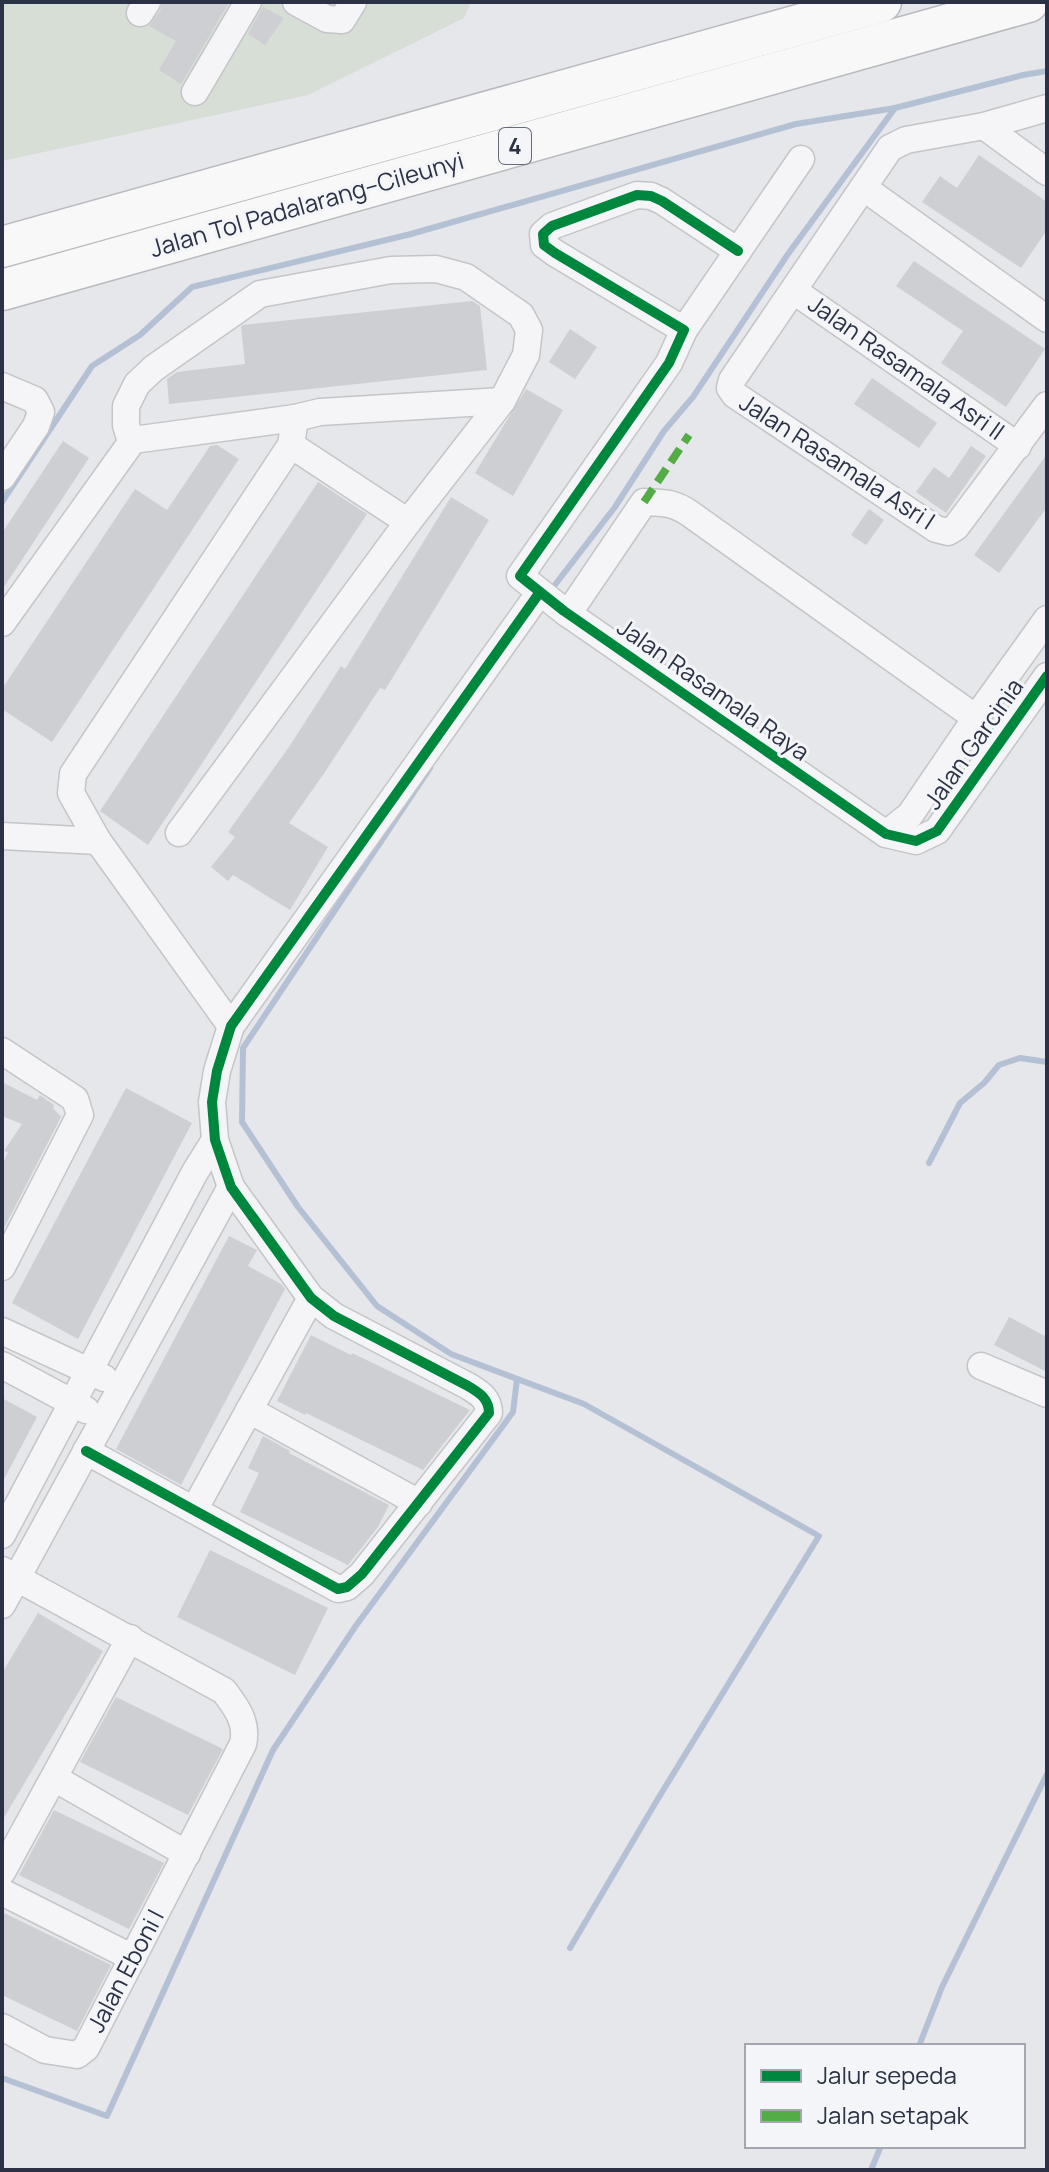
<svg xmlns="http://www.w3.org/2000/svg" width="1049" height="2172" font-family="Manrope,sans-serif">
  <rect width="100%" height="100%" fill="#e6e7ea"/>
  <!-- green -->
  <path fill="#d6ded6" d="M 2,2 L 471,2 L 464,18 L 308,95 L 2,161 Z"/>
  <g fill="none" stroke-linecap="round" stroke-linejoin="round">
    <!-- stream -->
    <g stroke="#b4c1d5" stroke-width="6">
      <path d="M 2,502 L 92,366 L 140,335 L 192,287 L 411,234 L 796,124 L 895,108 L 1023,75 L 1047,71"/>
      <path d="M 551,590 L 615,507 L 664,431 L 693,397 L 788,254 L 895,108"/>
      <path d="M 430,768 L 243,1048 L 242,1122 L 298,1207 L 377,1306 L 451,1354 L 584,1404 L 819,1536 L 656,1802 L 570,1948"/>
      <path d="M 929,1163 L 960,1103 L 984,1083 L 999,1065 L 1020,1058 L 1047,1062"/>
      <path d="M 919,2046 L 942,1987 L 1047,1774"/>
      <path d="M 2,2078 L 107,2116 L 273,1750 L 355,1627 L 513,1412 L 517,1379"/>
      <path d="M 871,2170 L 881,2146"/>
    </g>
  </g>
  <!-- building -->
  <g fill="#cecfd3">
    <path d="M 163,2 L 229,2 L 181,84 L 159,70 L 176,41 L 149,26 L 160,11 Z"/>
    <path d="M 263,7 L 284,18 L 265,45 L 248,34 Z"/>
    <path d="M 979,155 L 1047,202 L 1047,230 L 1021,268 L 922,202 L 940,176 L 957,188 Z"/>
    <path d="M 914,261 L 1045,349 L 1006,407 L 941,363 L 963,331 L 896,286 Z"/>
    <path d="M 472,301 L 480,306 L 487,370 L 169,404 L 167,379 L 177,372 L 245,364 L 241,327 L 243,325 Z"/>
    <path d="M 570,329 L 597,347 L 575,379 L 549,362 Z"/>
    <path d="M 872,378 L 937,423 L 919,448 L 854,404 Z"/>
    <path d="M 526,389 L 563,410 L 513,496 L 475,473 Z"/>
    <path d="M 63,441 L 89,458 L 2,590 L 2,533 Z"/>
    <path d="M 217,445 L 239,459 L 52,742 L 2,709 L 2,689 L 135,489 L 167,510 L 210,446 Z"/>
    <path d="M 971,446 L 986,456 L 946,513 L 916,492 L 934,467 L 949,478 Z"/>
    <path d="M 1047,454 L 1047,507 L 999,573 L 974,555 Z"/>
    <path d="M 318,482 L 367,514 L 148,845 L 100,811 Z"/>
    <path d="M 451,497 L 489,520 L 385,690 L 380,688 L 323,775 L 289,823 L 328,847 L 290,910 L 233,875 L 228,881 L 211,867 L 235,837 L 228,832 L 289,747 L 341,666 L 345,669 Z"/>
    <path d="M 869,509 L 884,520 L 866,545 L 851,535 Z"/>
    <path d="M 2,1082 L 37,1100 L 40,1095 L 54,1105 L 53,1108 L 61,1117 L 2,1232 L 2,1166 L 8,1152 L 4,1151 L 22,1124 L 2,1116 Z"/>
    <path d="M 126,1088 L 192,1123 L 78,1339 L 12,1303 Z"/>
    <path d="M 229,1236 L 257,1250 L 248,1266 L 281,1284 L 285,1289 L 181,1485 L 116,1449 Z"/>
    <path d="M 1009,1317 L 1047,1337 L 1047,1372 L 994,1345 Z"/>
    <path d="M 311,1335 L 351,1355 L 352,1353 L 470,1410 L 423,1470 L 306,1413 L 305,1415 L 277,1401 Z"/>
    <path d="M 2,1398 L 37,1417 L 2,1483 Z"/>
    <path d="M 263,1436 L 290,1451 L 289,1453 L 389,1505 L 378,1527 L 348,1565 L 240,1512 L 259,1473 L 248,1468 Z"/>
    <path d="M 210,1550 L 328,1608 L 295,1675 L 177,1617 Z"/>
    <path d="M 38,1613 L 103,1651 L 2,1821 L 2,1673 Z"/>
    <path d="M 116,1697 L 223,1749 L 188,1815 L 80,1762 Z"/>
    <path d="M 54,1810 L 164,1863 L 129,1929 L 19,1875 Z"/>
    <path d="M 2,1912 L 111,1965 L 77,2031 L 2,1995 Z"/>
  </g>
  <g fill="none" stroke-linecap="round" stroke-linejoin="round">
    <!-- minor casing -->
    <g stroke="#c4c5c8" stroke-width="29">
      <g id="minor">
        <path d="M 296,2 L 327,19 L 342,20 L 353,2"/>
        <path d="M 140,13 L 147,2"/>
        <path d="M 195,92 L 248,2"/>
        <path d="M 1047,108 L 984,126 L 906,140 L 890,148 L 732,380 L 730,388 L 735,395 L 936,529 L 948,532 L 956,527 L 1047,405"/>
        <path d="M 984,126 L 1047,172"/>
        <path d="M 864,188 L 1047,319"/>
        <path d="M 738,251 L 662,201 L 651,196 L 637,195 L 552,226 L 543,234 L 544,245 L 555,253 L 684,330 L 669,363 L 520,576 L 564,611 L 886,834 L 916,841 L 937,831 L 1047,676"/>
        <path d="M 794,291 L 1018,446"/>
        <path d="M 684,330 L 801,159"/>
        <path d="M 2,386 L 35,400 L 41,412 L 36,426 L 2,477"/>
        <path d="M 131,442 L 126,425 L 126,406 L 137,384 L 154,368 L 260,294 L 391,270 L 436,269 L 466,277 L 521,315 L 529,330 L 526,355 L 502,401 L 408,522 L 179,833"/>
        <path d="M 291,445 L 408,522"/>
        <path d="M 568,614 L 644,502 C 663,503 673,502 689,513 L 976,718"/>
        <path d="M 2,623 L 133,440 L 295,418"/>
        <path d="M 886,834 L 910,815 L 976,718 L 1047,619"/>
        <path d="M 2,836 L 98,841"/>
        <path d="M 231,1026 L 98,841 L 71,793 L 73,774 L 291,445 L 295,418 L 320,412 L 502,401"/>
        <path d="M 2,1051 L 75,1099 L 80,1115 L 2,1267"/>
        <path d="M 2,1331 L 104,1378"/>
        <path d="M 2,1365 L 86,1410"/>
        <path d="M 981,1366 L 1047,1394"/>
        <path d="M 249,1410 L 419,1503"/>
        <path d="M 86,1451 L 338,1589 L 347,1587 L 362,1574 L 489,1413 C 489,1398 479,1393 468,1386 L 334,1316 L 311,1298 L 231,1187 L 215,1140 L 212,1102 L 217,1071 L 231,1026 L 540,592"/>
        <path d="M 194,1510 L 311,1298"/>
        <path d="M 2,1535 L 195,1172 L 215,1140"/>
        <path d="M 2,1570 L 224,1691 C 237,1708 248,1723 243,1744 L 86,2048 L 77,2055 L 45,2050 L 2,2027"/>
        <path d="M 2,1605 L 231,1187"/>
        <path d="M 54,1778 L 187,1854"/>
        <path d="M 2,1872 L 130,1638"/>
        <path d="M 2,1892 L 133,1958"/>
      </g>
    </g>
    <!-- highway casing -->
    <g stroke="#b8babf" stroke-width="43">
      <g id="highway">
        <path d="M 2,247 L 881,2"/>
        <path d="M 2,290 L 1028,2"/>
      </g>
    </g>
    <!-- minor -->
    <use href="#minor" stroke="#f5f5f7" stroke-width="26"/>
    <!-- highway -->
    <use href="#highway" stroke="#f8f8f8" stroke-width="40"/>
    <!-- quiet -->
    <path stroke="#54ac47" stroke-width="8" stroke-dasharray="16 8" stroke-linecap="butt" d="M 644,502 L 689,435"/>
    <!-- cycleway casing -->
    <g stroke="#f4f5f9" stroke-width="15">
      <g id="cycleway">
        <path d="M 738,251 L 662,201 L 651,196 L 637,195 L 552,226 L 543,234 L 544,245 L 555,253 L 684,330 L 669,363 L 520,576 L 564,611 L 886,834 L 916,841 L 937,831 L 1047,676"/>
        <path d="M 86,1451 L 338,1589 L 347,1587 L 362,1574 L 489,1413 C 489,1398 479,1393 468,1386 L 334,1316 L 311,1298 L 231,1187 L 215,1140 L 212,1102 L 217,1071 L 231,1026 L 540,592"/>
      </g>
    </g>
    <!-- cycleway -->
    <use href="#cycleway" stroke="#00873e" stroke-width="10"/>
  </g>
  <g text-anchor="middle" stroke-width="6" stroke-linejoin="round" paint-order="stroke">
    <!-- shield labels -->
    <rect fill="#f4f5f9" stroke="#676c7b" stroke-width="2" x="499" y="128" width="32" height="36" rx="6"/>
    <g font-size="22" font-weight="bold" fill="#2b3245">
      <text x="515" y="154">4</text>
    </g>
    <!-- street labels -->
    <g font-size="24" fill="#2b3245" stroke="#f4f5f9">
      <text transform="translate(307 205) rotate(-16)" y="8">Jalan Tol Padalarang–Cileunyi</text>
      <text transform="translate(906 368) rotate(35)" y="8">Jalan Rasamala Asri II</text>
      <text transform="translate(837 462) rotate(33)" y="8">Jalan Rasamala Asri I</text>
      <text transform="translate(713 690) rotate(35)" y="8">Jalan Rasamala Raya</text>
      <text transform="translate(974 744) rotate(-55)" y="8">Jalan Garcinia</text>
      <text transform="translate(126 1971) rotate(-62)" y="8">Jalan Eboni I</text>
    </g>
  </g>
  <!-- border -->
  <rect width="1049" height="2172" fill="none" stroke="#2b3245" stroke-width="8"/>
  <!-- legend -->
  <rect x="745" y="2044" width="280" height="104" fill="#f4f5f9" stroke="#a4a7b1" stroke-width="2"/>
  <rect x="761" y="2070" width="40" height="12" fill="#00873e" stroke="#a4a7b1" stroke-width="2"/>
  <text x="817" y="2084" font-size="24" fill="#2b3245">Jalur sepeda</text>
  <rect x="761" y="2110" width="40" height="12" fill="#54ac47" stroke="#a4a7b1" stroke-width="2"/>
  <text x="817" y="2124" font-size="24" fill="#2b3245">Jalan setapak</text>
</svg>
